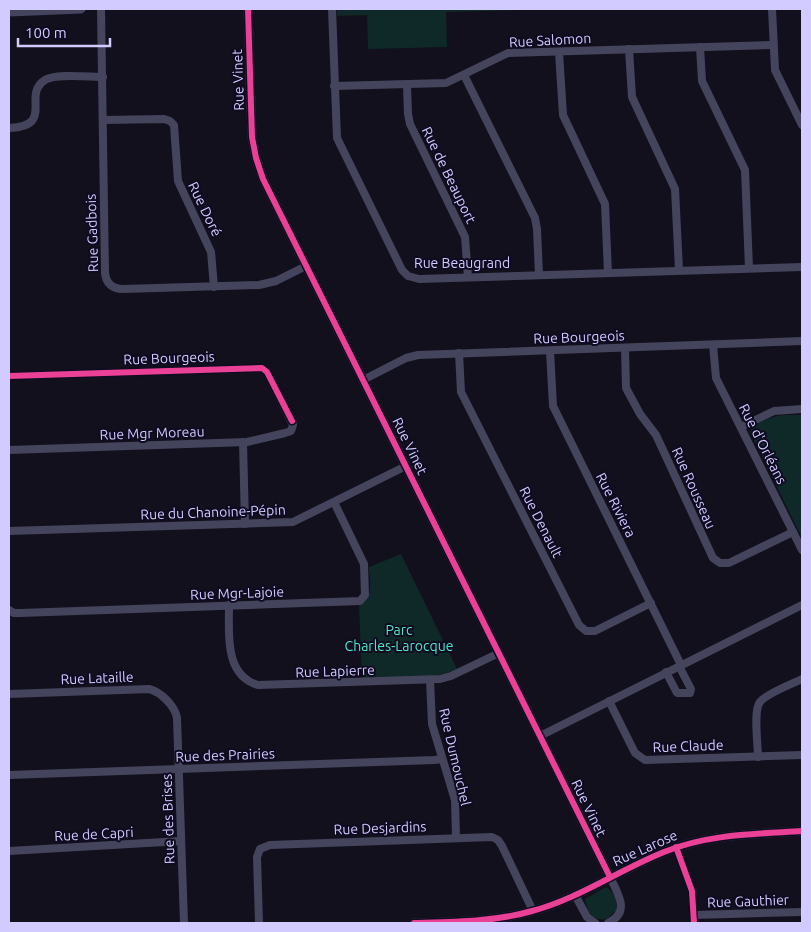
<svg xmlns="http://www.w3.org/2000/svg" width="811" height="932" font-family="Ubuntu,sans-serif">
  <rect width="100%" height="100%" fill="#12101c"/>
  <!-- green -->
  <g fill="#0f2828">
    <path d="M 337,9 L 559,9 L 446,12 L 447,47 L 368,49 L 367,15 L 337,16 Z"/>
    <path d="M 783,415 L 802,415 L 802,538 L 750,432 C 753,423 774,416 783,415 Z"/>
    <path d="M 401,554 L 457,669 C 434,681 389,677 362,678 L 359,606 C 374,598 370,582 369,567 Z"/>
    <path d="M 606,887 C 614,891 618,901 616,910 L 607,919 C 592,921 587,912 585,899 Z"/>
  </g>
  <g fill="none" stroke-linecap="round" stroke-linejoin="round">
    <!-- minor -->
    <g stroke="#45445d" stroke-width="8">
      <path d="M 101,9 L 105,273 C 106,283 112,289 123,289 L 259,285 L 276,281 L 306,266"/>
      <path d="M 332,9 L 337,138 L 402,270 L 408,276 L 419,279 L 802,267"/>
      <path d="M 772,9 L 775,70 L 802,125"/>
      <path d="M 700,47 L 702,81 L 745,170 L 749,268"/>
      <path d="M 629,49 L 632,97 L 675,189 L 679,270"/>
      <path d="M 559,52 L 563,115 L 605,204 L 608,273"/>
      <path d="M 464,75 L 535,218 L 537,229 L 539,275"/>
      <path d="M 407,85 L 408,114 L 410,124 L 465,237 L 468,277"/>
      <path d="M 334,86 L 446,83 L 508,53 L 773,45"/>
      <path d="M 103,120 L 164,119 L 170,121 L 174,125 L 178,181 L 211,252 L 214,287"/>
      <path d="M 9,128 C 56,126 21,95 45,80 C 56,73 89,77 103,77"/>
      <path d="M 713,345 L 716,378 L 802,550"/>
      <path d="M 625,348 L 626,388 L 640,414 L 656,435 L 713,558 L 720,563 L 729,563 L 793,532"/>
      <path d="M 550,351 L 553,406 L 681,665"/>
      <path d="M 459,353 L 461,392 L 579,625 L 586,631 L 595,631 L 651,603"/>
      <path d="M 9,376 L 262,368 L 267,372 L 293,425 L 291,431 L 285,433 L 247,442 L 9,450"/>
      <path d="M 363,380 L 406,358 L 418,355 L 802,341"/>
      <path d="M 741,427 L 774,411 L 802,409"/>
      <path d="M 243,442 L 245,524"/>
      <path d="M 9,531 L 293,522 L 406,466"/>
      <path d="M 229,605 C 229,633 224,675 258,685 L 440,679 L 451,676 L 499,653"/>
      <path d="M 9,610 L 14,613 L 20,613 L 360,601 L 365,595 L 364,564 L 334,502"/>
      <path d="M 666,672 L 677,693 L 690,693 L 691,689 L 679,666"/>
      <path d="M 430,680 L 432,724 L 455,800 L 456,838"/>
      <path d="M 9,694 L 149,689 C 161,692 175,706 177,718 L 184,923"/>
      <path d="M 609,701 L 635,753 L 645,760 L 802,755"/>
      <path d="M 540,736 L 802,605"/>
      <path d="M 758,757 C 758,745 753,710 760,702 C 767,693 792,684 802,679"/>
      <path d="M 9,775 L 434,760 L 442,759"/>
      <path d="M 676,847 L 692,891 L 694,923"/>
      <path d="M 9,851 L 181,841"/>
      <path d="M 575,895 L 587,917 L 595,923"/>
      <path d="M 694,915 L 802,912"/>
      <path d="M 259,923 L 257,857 L 260,849 L 270,845 L 492,837 L 498,840 L 502,846 L 533,911"/>
      <path d="M 608,923 C 631,912 618,894 610,877"/>
    </g>
    <!-- tertiary -->
    <g stroke="#45445d" stroke-width="9">
      <path d="M 248,9 L 252,137 L 256,158 L 263,179 L 610,877"/>
      <path d="M 9,12 L 81,9"/>
      <path d="M 414,923 C 453,922 494,922 532,911 C 578,899 619,870 664,852 C 708,834 755,834 802,831"/>
    </g>
    <!-- cycleway casing -->
    <g stroke="#0f0b21" stroke-width="9">
      <g id="cycleway">
        <path d="M 248,9 L 252,137 L 256,158 L 263,179 L 610,877"/>
        <path d="M 9,376 L 262,368 L 267,372 L 292,421"/>
        <path d="M 676,847 L 692,891 L 694,923"/>
        <path d="M 414,923 C 453,922 494,922 532,911 C 578,899 619,870 664,852 C 708,834 755,834 802,831"/>
      </g>
    </g>
    <!-- cycleway -->
    <use href="#cycleway" stroke="#ea4096" stroke-width="6"/>
  </g>
  <g text-anchor="middle" stroke-width="4" stroke-linejoin="round" paint-order="stroke">
    <!-- street labels -->
    <g font-size="14" fill="#d1cbff" stroke="#0f0b21">
      <text transform="translate(550 40) rotate(-3)" y="5">Rue Salomon</text>
      <text transform="translate(238 80) rotate(-92)" y="5">Rue Vinet</text>
      <text transform="translate(449 175) rotate(64)" y="5">Rue de Beauport</text>
      <text transform="translate(205 209) rotate(64)" y="5">Rue Doré</text>
      <text transform="translate(92 233) rotate(-92)" y="5">Rue Gadbois</text>
      <text x="462" y="268">Rue Beaugrand</text>
      <text transform="translate(579 337) rotate(-2)" y="5">Rue Bourgeois</text>
      <text transform="translate(169 358) rotate(-2)" y="5">Rue Bourgeois</text>
      <text transform="translate(152 433) rotate(-2)" y="5">Rue Mgr Moreau</text>
      <text transform="translate(763 444) rotate(63)" y="5">Rue d'Orléans</text>
      <text transform="translate(410 446) rotate(64)" y="5">Rue Vinet</text>
      <text transform="translate(694 488) rotate(66)" y="5">Rue Rousseau</text>
      <text transform="translate(616 505) rotate(63)" y="5">Rue Riviera</text>
      <text transform="translate(213 512) rotate(-2)" y="5">Rue du Chanoine-Pépin</text>
      <text transform="translate(541 522) rotate(63)" y="5">Rue Denault</text>
      <text transform="translate(237 593) rotate(-2)" y="5">Rue Mgr-Lajoie</text>
      <text transform="translate(335 671) rotate(-2)" y="5">Rue Lapierre</text>
      <text transform="translate(97 678) rotate(-2)" y="5">Rue Lataille</text>
      <text transform="translate(688 746) rotate(-2)" y="5">Rue Claude</text>
      <text transform="translate(225 755) rotate(-2)" y="5">Rue des Prairies</text>
      <text transform="translate(455 757) rotate(77)" y="5">Rue Dumouchel</text>
      <text transform="translate(589 808) rotate(64)" y="5">Rue Vinet</text>
      <text transform="translate(168 819) rotate(-92)" y="5">Rue des Brises</text>
      <text transform="translate(380 828) rotate(-2)" y="5">Rue Desjardins</text>
      <text transform="translate(94 834) rotate(-3)" y="5">Rue de Capri</text>
      <text transform="translate(645 848) rotate(-24)" y="5">Rue Larose</text>
      <text transform="translate(748 901) rotate(-2)" y="5">Rue Gauthier</text>
    </g>
    <!-- park labels -->
    <g font-size="14" fill="#4ee8c0" stroke="#0f0b21">
      <text x="399" y="635">Parc<tspan x="399" dy="16">Charles-Larocque</tspan></text>
    </g>
  </g>
  <!-- border -->
  <rect width="811" height="932" fill="none" stroke="#d1cbff" stroke-width="20"/>
  <!-- scale -->
  <path d="M18 38v8h92v-8" fill="none" stroke="#d1cbff" stroke-width="2.5"/>
  <text x="25" y="38" font-size="15" fill="#d1cbff" stroke="#0f0b21" stroke-width="4" paint-order="stroke">100 m</text>
</svg>
